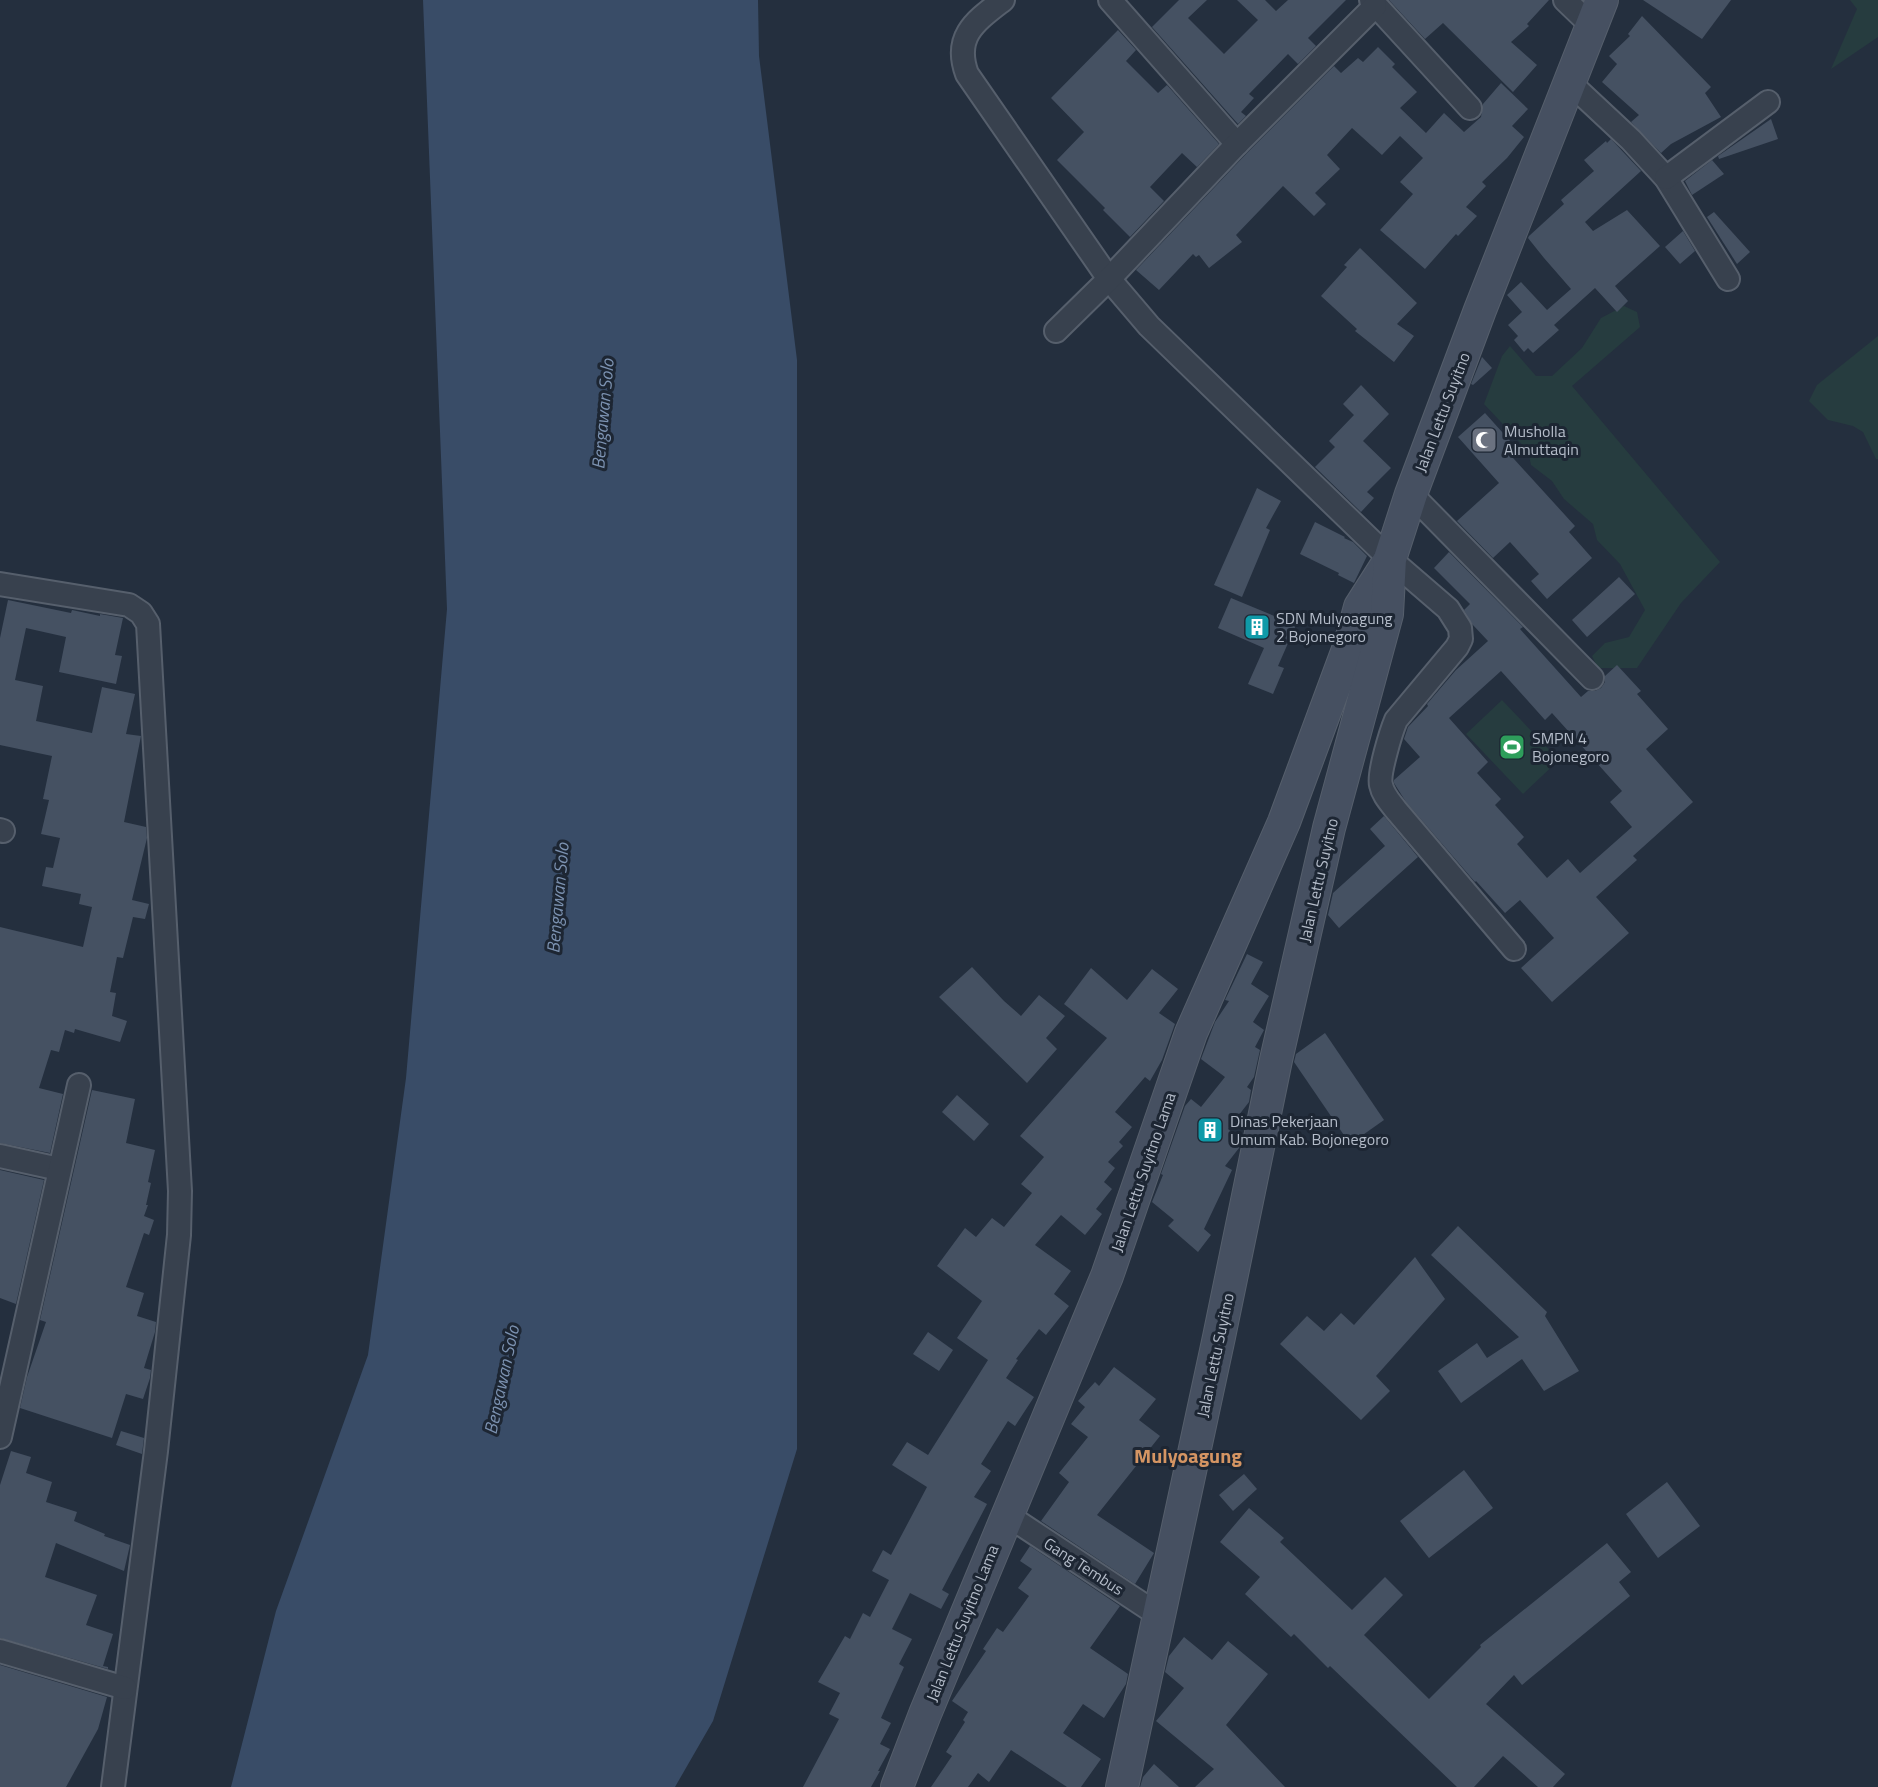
<svg xmlns="http://www.w3.org/2000/svg" width="1878" height="1787" font-family="'Titillium Web',sans-serif">
  <rect width="100%" height="100%" fill="#242f3e"/>
  <!-- green -->
  <g fill="#263c3f">
    <path d="M 1850,0 L 1878,0 L 1878,37 L 1831,69 L 1857,9 Z"/>
    <path d="M 1624,306 L 1637,312 L 1640,327 L 1572,386 L 1720,562 L 1681,603 L 1637,668 L 1598,668 L 1592,656 L 1605,643 L 1629,637 L 1645,610 L 1620,564 L 1597,540 L 1593,524 L 1564,499 L 1552,481 L 1531,465 L 1528,451 L 1484,404 L 1502,356 L 1510,346 L 1536,376 L 1552,376 L 1582,348 L 1601,318 Z"/>
    <path d="M 1878,336 L 1878,459 L 1876,459 L 1863,432 L 1853,426 L 1828,420 L 1809,401 L 1817,385 Z"/>
    <path d="M 1502,700 L 1559,760 L 1523,794 L 1466,734 Z"/>
  </g>
  <!-- water -->
  <path fill="#394c67" d="M 423,0 L 758,0 L 759,56 L 797,360 L 797,1449 L 713,1721 L 675,1787 L 231,1787 L 276,1611 L 368,1355 L 406,1078 L 447,609 Z"/>
  <!-- building -->
  <g fill="#455162" fill-rule="evenodd">
    <path d="M 1179,0 L 1207,0 L 1188,18 L 1224,54 L 1258,20 L 1237,0 L 1265,0 L 1276,11 L 1288,0 L 1346,0 L 1308,38 L 1316,46 L 1298,64 L 1288,54 L 1249,94 L 1254,98 L 1241,112 L 1246,116 L 1238,124 L 1152,27 Z"/>
    <path d="M 1389,0 L 1549,0 L 1527,24 L 1529,26 L 1511,42 L 1537,65 L 1513,92 L 1443,23 L 1425,39 Z"/>
    <path d="M 1643,0 L 1731,0 L 1702,39 Z"/>
    <path d="M 1642,16 L 1711,87 L 1705,93 L 1721,117 L 1671,144 L 1661,153 L 1631,122 L 1639,115 L 1602,82 L 1617,64 L 1609,56 L 1630,36 L 1628,34 Z"/>
    <path d="M 1118,30 L 1136,50 L 1126,61 L 1158,93 L 1167,85 L 1219,144 L 1197,167 L 1182,153 L 1150,187 L 1164,201 L 1130,237 L 1103,210 L 1105,208 L 1057,160 L 1084,132 L 1051,98 Z"/>
    <path d="M 1378,47 L 1395,64 L 1392,67 L 1417,92 L 1400,108 L 1426,133 L 1444,113 L 1464,132 L 1481,117 L 1483,104 L 1501,83 L 1528,109 L 1512,126 L 1524,137 L 1507,158 L 1482,182 L 1486,186 L 1466,207 L 1477,216 L 1458,236 L 1456,234 L 1425,269 L 1380,230 L 1413,194 L 1400,182 L 1423,158 L 1400,136 L 1382,155 L 1352,128 L 1327,155 L 1340,169 L 1315,193 L 1326,204 L 1314,216 L 1283,186 L 1236,235 L 1242,242 L 1209,268 L 1199,255 L 1196,257 L 1193,254 L 1159,290 L 1136,270 L 1247,153 L 1334,66 L 1341,73 L 1358,58 L 1363,62 Z"/>
    <path d="M 1771,119 L 1778,139 L 1719,159 L 1718,156 Z"/>
    <path d="M 1611,139 L 1641,171 L 1585,222 L 1593,231 L 1627,210 L 1660,246 L 1615,286 L 1628,301 L 1617,312 L 1595,288 L 1554,325 L 1559,330 L 1533,353 L 1528,348 L 1524,352 L 1514,340 L 1518,336 L 1508,325 L 1522,312 L 1507,295 L 1521,282 L 1547,310 L 1571,289 L 1544,258 L 1528,238 L 1529,236 L 1564,204 L 1561,200 L 1594,171 L 1584,160 L 1606,141 L 1607,143 Z"/>
    <path d="M 1712,160 L 1724,174 L 1692,195 L 1685,181 Z"/>
    <path d="M 1714,212 L 1750,252 L 1737,264 L 1707,217 Z"/>
    <path d="M 1683,231 L 1695,251 L 1680,264 L 1665,247 Z"/>
    <path d="M 1360,248 L 1417,303 L 1397,324 L 1414,336 L 1394,362 L 1355,331 L 1357,329 L 1321,296 L 1347,267 L 1344,265 Z"/>
    <path d="M 1482,357 L 1492,368 L 1473,385 L 1471,384 Z"/>
    <path d="M 1361,385 L 1389,414 L 1363,441 L 1391,468 L 1367,492 L 1374,498 L 1361,512 L 1315,467 L 1335,447 L 1329,441 L 1354,415 L 1343,404 Z"/>
    <path d="M 1485,413 L 1511,442 L 1504,448 L 1575,526 L 1569,532 L 1592,558 L 1547,599 L 1531,581 L 1539,574 L 1510,542 L 1493,558 L 1457,521 L 1499,483 L 1458,437 Z"/>
    <path d="M 1257,488 L 1281,501 L 1266,528 L 1270,530 L 1242,597 L 1214,585 Z"/>
    <path d="M 1315,522 L 1345,537 L 1344,538 L 1353,542 L 1367,556 L 1354,583 L 1338,575 L 1339,573 L 1300,554 Z"/>
    <path d="M 1449,552 L 1523,627 L 1520,629 L 1581,697 L 1588,691 L 1595,691 L 1601,688 L 1605,682 L 1605,676 L 1617,665 L 1641,691 L 1637,694 L 1668,729 L 1646,749 L 1693,802 L 1633,856 L 1637,860 L 1596,897 L 1629,933 L 1552,1002 L 1521,968 L 1554,938 L 1520,900 L 1505,913 L 1476,881 L 1475,882 L 1406,802 L 1394,783 L 1394,780 L 1420,757 L 1404,739 L 1408,727 L 1428,706 L 1427,704 L 1456,670 L 1488,641 L 1472,624 L 1464,610 L 1470,604 L 1434,568 ZM 1501,671 L 1545,720 L 1552,713 L 1622,791 L 1610,802 L 1632,827 L 1580,873 L 1568,859 L 1547,878 L 1517,844 L 1524,837 L 1495,805 L 1501,799 L 1477,773 L 1488,762 L 1449,718 Z"/>
    <path d="M 1619,577 L 1635,594 L 1587,637 L 1572,620 Z"/>
    <path d="M 1231,598 L 1296,625 L 1278,666 L 1284,668 L 1273,694 L 1248,684 L 1264,648 L 1218,628 Z"/>
    <path d="M 8,600 L 71,613 L 72,610 L 100,616 L 100,614 L 123,618 L 115,655 L 122,656 L 116,684 L 59,672 L 66,637 L 26,628 L 15,680 L 43,686 L 36,721 L 92,733 L 102,687 L 135,694 L 126,734 L 141,736 L 124,822 L 146,827 L 147,838 L 132,900 L 149,904 L 145,919 L 133,917 L 123,958 L 117,957 L 110,992 L 116,993 L 112,1016 L 127,1021 L 120,1042 L 75,1029 L 74,1033 L 65,1030 L 59,1052 L 51,1050 L 39,1088 L 63,1094 L 50,1153 L 0,1143 L 0,927 L 83,947 L 92,907 L 79,904 L 81,894 L 42,886 L 46,867 L 53,868 L 60,838 L 41,834 L 49,800 L 43,799 L 52,756 L 0,745 L 0,638 Z"/>
    <path d="M 1384,816 L 1418,857 L 1339,928 L 1328,915 L 1333,893 L 1385,846 L 1370,829 Z"/>
    <path d="M 1247,954 L 1263,962 L 1251,984 L 1269,996 L 1253,1022 L 1264,1030 L 1255,1047 L 1260,1050 L 1254,1077 L 1247,1087 L 1251,1090 L 1249,1102 L 1228,1129 L 1241,1140 L 1239,1148 L 1225,1166 L 1232,1170 L 1204,1229 L 1211,1235 L 1198,1252 L 1168,1226 L 1174,1220 L 1152,1202 L 1163,1175 L 1161,1174 L 1185,1106 L 1191,1099 L 1201,1107 L 1225,1077 L 1201,1059 L 1215,1022 L 1229,1001 L 1225,1000 Z"/>
    <path d="M 972,967 L 1004,1001 L 1021,1016 L 1039,995 L 1065,1016 L 1046,1038 L 1057,1049 L 1027,1083 L 939,997 Z"/>
    <path d="M 1091,968 L 1127,1000 L 1152,969 L 1178,989 L 1159,1013 L 1175,1024 L 1162,1060 L 1150,1081 L 1145,1077 L 1115,1112 L 1132,1127 L 1119,1142 L 1123,1146 L 1108,1162 L 1115,1168 L 1104,1182 L 1112,1189 L 1096,1209 L 1102,1214 L 1085,1235 L 1061,1215 L 1035,1245 L 1071,1271 L 1054,1294 L 1069,1306 L 1046,1335 L 1039,1329 L 1016,1359 L 1018,1360 L 1006,1378 L 1034,1397 L 1015,1426 L 1008,1421 L 981,1464 L 991,1471 L 974,1497 L 987,1504 L 942,1590 L 949,1594 L 941,1609 L 910,1593 L 892,1629 L 912,1639 L 899,1664 L 904,1667 L 881,1718 L 891,1723 L 880,1744 L 890,1749 L 878,1771 L 880,1771 L 871,1787 L 803,1787 L 839,1719 L 829,1714 L 840,1693 L 818,1682 L 845,1636 L 850,1639 L 863,1613 L 870,1617 L 889,1580 L 872,1571 L 883,1550 L 891,1555 L 927,1487 L 892,1465 L 907,1442 L 928,1455 L 988,1360 L 957,1338 L 982,1301 L 937,1266 L 965,1228 L 976,1237 L 992,1218 L 1004,1227 L 1032,1193 L 1021,1184 L 1044,1157 L 1020,1136 L 1107,1038 L 1064,1004 Z"/>
    <path d="M 1325,1033 L 1384,1120 L 1350,1144 L 1294,1062 L 1296,1054 Z"/>
    <path d="M 92,1090 L 135,1099 L 126,1143 L 155,1150 L 148,1182 L 151,1183 L 146,1205 L 148,1205 L 144,1216 L 154,1220 L 149,1235 L 144,1233 L 126,1287 L 144,1293 L 137,1316 L 156,1322 L 155,1332 L 144,1368 L 151,1370 L 150,1378 L 143,1399 L 126,1394 L 112,1438 L 20,1408 L 27,1377 L 46,1322 L 40,1320 Z"/>
    <path d="M 957,1095 L 989,1124 L 974,1141 L 942,1112 Z"/>
    <path d="M 0,1170 L 44,1180 L 16,1304 L 0,1298 Z"/>
    <path d="M 1458,1226 L 1547,1312 L 1545,1316 L 1579,1371 L 1544,1391 L 1522,1359 L 1461,1403 L 1438,1371 L 1477,1343 L 1487,1358 L 1519,1337 L 1431,1255 Z"/>
    <path d="M 1415,1257 L 1445,1299 L 1376,1376 L 1390,1391 L 1361,1420 L 1280,1344 L 1307,1316 L 1324,1331 L 1341,1313 L 1354,1325 Z"/>
    <path d="M 928,1332 L 953,1350 L 939,1371 L 913,1354 Z"/>
    <path d="M 1114,1367 L 1156,1399 L 1139,1420 L 1160,1436 L 1097,1515 L 1154,1553 L 1135,1584 L 1041,1521 L 1069,1482 L 1059,1473 L 1088,1437 L 1071,1424 L 1085,1407 L 1078,1401 L 1095,1382 L 1099,1386 Z"/>
    <path d="M 121,1431 L 144,1438 L 142,1454 L 116,1445 Z"/>
    <path d="M 11,1451 L 31,1457 L 26,1473 L 52,1482 L 46,1502 L 77,1512 L 74,1521 L 105,1534 L 104,1536 L 130,1545 L 124,1571 L 56,1543 L 45,1577 L 97,1595 L 86,1625 L 113,1634 L 103,1666 L 108,1667 L 108,1669 L 0,1638 L 0,1485 Z"/>
    <path d="M 1464,1470 L 1493,1508 L 1429,1558 L 1400,1521 Z"/>
    <path d="M 1244,1474 L 1257,1489 L 1233,1511 L 1219,1495 Z"/>
    <path d="M 1667,1482 L 1700,1526 L 1658,1558 L 1626,1514 Z"/>
    <path d="M 1249,1508 L 1284,1538 L 1280,1542 L 1352,1610 L 1385,1577 L 1403,1595 L 1364,1635 L 1429,1699 L 1481,1647 L 1480,1645 L 1607,1543 L 1631,1572 L 1619,1582 L 1630,1596 L 1522,1685 L 1514,1675 L 1486,1704 L 1565,1774 L 1553,1787 L 1538,1787 L 1503,1756 L 1474,1787 L 1457,1787 L 1330,1666 L 1328,1668 L 1294,1634 L 1291,1637 L 1245,1594 L 1260,1577 L 1220,1542 Z"/>
    <path d="M 1030,1546 L 1120,1606 L 1090,1648 L 1128,1674 L 1126,1684 L 1104,1718 L 1083,1704 L 1063,1733 L 1101,1759 L 1081,1787 L 1067,1787 L 1011,1750 L 989,1782 L 978,1773 L 968,1787 L 931,1787 L 952,1756 L 946,1752 L 965,1722 L 963,1720 L 968,1712 L 952,1701 L 986,1651 L 983,1649 L 997,1628 L 1003,1632 L 1029,1596 L 1018,1588 L 1032,1569 L 1020,1561 Z"/>
    <path d="M 1184,1637 L 1212,1660 L 1228,1641 L 1268,1674 L 1226,1725 L 1285,1787 L 1195,1787 L 1214,1769 L 1156,1721 L 1184,1688 L 1165,1672 L 1169,1656 Z"/>
    <path d="M 0,1665 L 107,1697 L 98,1729 L 66,1787 L 0,1787 Z"/>
    <path d="M 1154,1764 L 1179,1787 L 1140,1787 L 1143,1777 Z"/>
  </g>
  <g fill="none" stroke-linecap="round" stroke-linejoin="round">
    <!-- minor casing -->
    <g stroke="#565f6c" stroke-width="26">
      <g id="minor">
        <path d="M 1003,0 C 976,21 953,36 967,74 L 1109,279 L 1149,326 L 1390,559 L 1448,609 L 1460,628 L 1461,639 L 1457,647 L 1396,720 C 1391,732 1378,774 1381,785 C 1383,795 1390,802 1396,810 L 1514,949"/>
        <path d="M 1110,0 L 1237,144"/>
        <path d="M 1371,0 L 1470,108"/>
        <path d="M 1565,0 L 1592,26"/>
        <path d="M 1570,83 L 1631,140 L 1666,178 L 1728,279"/>
        <path d="M 1666,178 L 1768,102"/>
        <path d="M 1056,331 L 1109,279 L 1237,144 L 1375,6"/>
        <path d="M 1411,494 L 1592,678"/>
        <path d="M 0,584 L 129,605 L 141,613 L 148,624 L 180,1191 L 179,1235 L 156,1451 L 113,1787"/>
        <path d="M 0,830 L 3,831"/>
        <path d="M 0,1156 L 59,1169"/>
        <path d="M 0,1437 L 79,1085"/>
        <path d="M 1007,1515 L 1160,1616"/>
        <path d="M 0,1651 L 125,1688"/>
      </g>
    </g>
    <!-- secondary casing -->
    <g stroke="#565f6c" stroke-width="34">
      <g id="secondary">
        <path d="M 897,1787 L 925,1714 L 1107,1276 L 1191,1033 L 1284,822 L 1350,644 L 1360,607 L 1388,563"/>
        <path d="M 1122,1787 L 1219,1337 L 1276,1060 L 1329,828 L 1387,614 L 1390,559 L 1411,494 L 1480,310 L 1602,0"/>
      </g>
    </g>
    <!-- minor -->
    <use href="#minor" stroke="#38414e" stroke-width="22"/>
    <!-- secondary -->
    <use href="#secondary" stroke="#465061" stroke-width="32"/>
  </g>
  <!-- icons -->
  <defs>
    <g id="mosque-square" transform="scale(1.35)"><rect x="-9" y="-9" width="18" height="18" rx="4" fill="#6b7280" stroke="#1d2633"/><path d="M3.5-4.9A6 6 0 1 0 3.5 4.9A5 5 0 1 1 3.5-4.9Z" fill="#fff"/></g>
    <g id="building-square" transform="scale(1.35)"><rect x="-9" y="-9" width="18" height="18" rx="4" fill="#0f9aa8" stroke="#1d2633"/><path d="M-4-6H4V6H1V3H-1V6H-4ZM-2.5-4.3h1.7v1.8h-1.7ZM.8-4.3h1.7v1.8H.8ZM-2.5-1h1.7V.8h-1.7ZM.8-1h1.7V.8H.8Z" fill="#fff"/></g>
    <g id="stadium-square" transform="scale(1.35)"><rect x="-9" y="-9" width="18" height="18" rx="4" fill="#2e9e5b" stroke="#1d2633"/><path d="M0-5a6.5 5 0 1 0 0 10a6.5 5 0 1 0 0-10ZM-3.5-1.8h7v3.6h-7Z" fill="#fff"/></g>
  </defs>
  <g fill-rule="evenodd">
    <use href="#mosque-square" x="1484" y="440"/>
    <use href="#building-square" x="1257" y="627"/>
    <use href="#stadium-square" x="1512" y="747"/>
    <use href="#building-square" x="1210" y="1130"/>
  </g>
  <g text-anchor="middle" stroke-width="6" stroke-linejoin="round" paint-order="stroke">
    <!-- street labels -->
    <g font-size="16" fill="#b4bcc9" stroke="#1d2633">
      <text transform="translate(1442 412) rotate(-69)" y="6">Jalan Lettu Suyitno</text>
      <text transform="translate(1318 880) rotate(-77)" y="6">Jalan Lettu Suyitno</text>
      <text transform="translate(1143 1172) rotate(-71)" y="6">Jalan Lettu Suyitno Lama</text>
      <text transform="translate(1215 1355) rotate(-78)" y="6">Jalan Lettu Suyitno</text>
      <text transform="translate(1084 1566) rotate(33)" y="6">Gang Tembus</text>
      <text transform="translate(962 1623) rotate(-68)" y="6">Jalan Lettu Suyitno Lama</text>
    </g>
    <!-- poi labels -->
    <g font-size="16" fill="#b4bcc9" stroke="#1d2633" text-anchor="start">
      <text x="1504" y="437">Musholla<tspan x="1504" dy="18">Almuttaqin</tspan></text>
      <text x="1276" y="624">SDN Mulyoagung<tspan x="1276" dy="18">2 Bojonegoro</tspan></text>
      <text x="1532" y="744">SMPN 4<tspan x="1532" dy="18">Bojonegoro</tspan></text>
      <text x="1230" y="1127">Dinas Pekerjaan<tspan x="1230" dy="18">Umum Kab. Bojonegoro</tspan></text>
    </g>
    <!-- water labels -->
    <g font-size="18" font-style="italic" fill="#7c92b1" stroke="#1d2633">
      <text transform="translate(603 414) rotate(-85)" y="6">Bengawan Solo</text>
      <text transform="translate(558 898) rotate(-85)" y="6">Bengawan Solo</text>
      <text transform="translate(502 1380) rotate(-78)" y="6">Bengawan Solo</text>
    </g>
    <!-- quarter labels -->
    <g font-size="20" font-weight="bold" fill="#d59563" stroke="#1d2633">
      <text x="1188" y="1463">Mulyoagung</text>
    </g>
  </g>
</svg>
